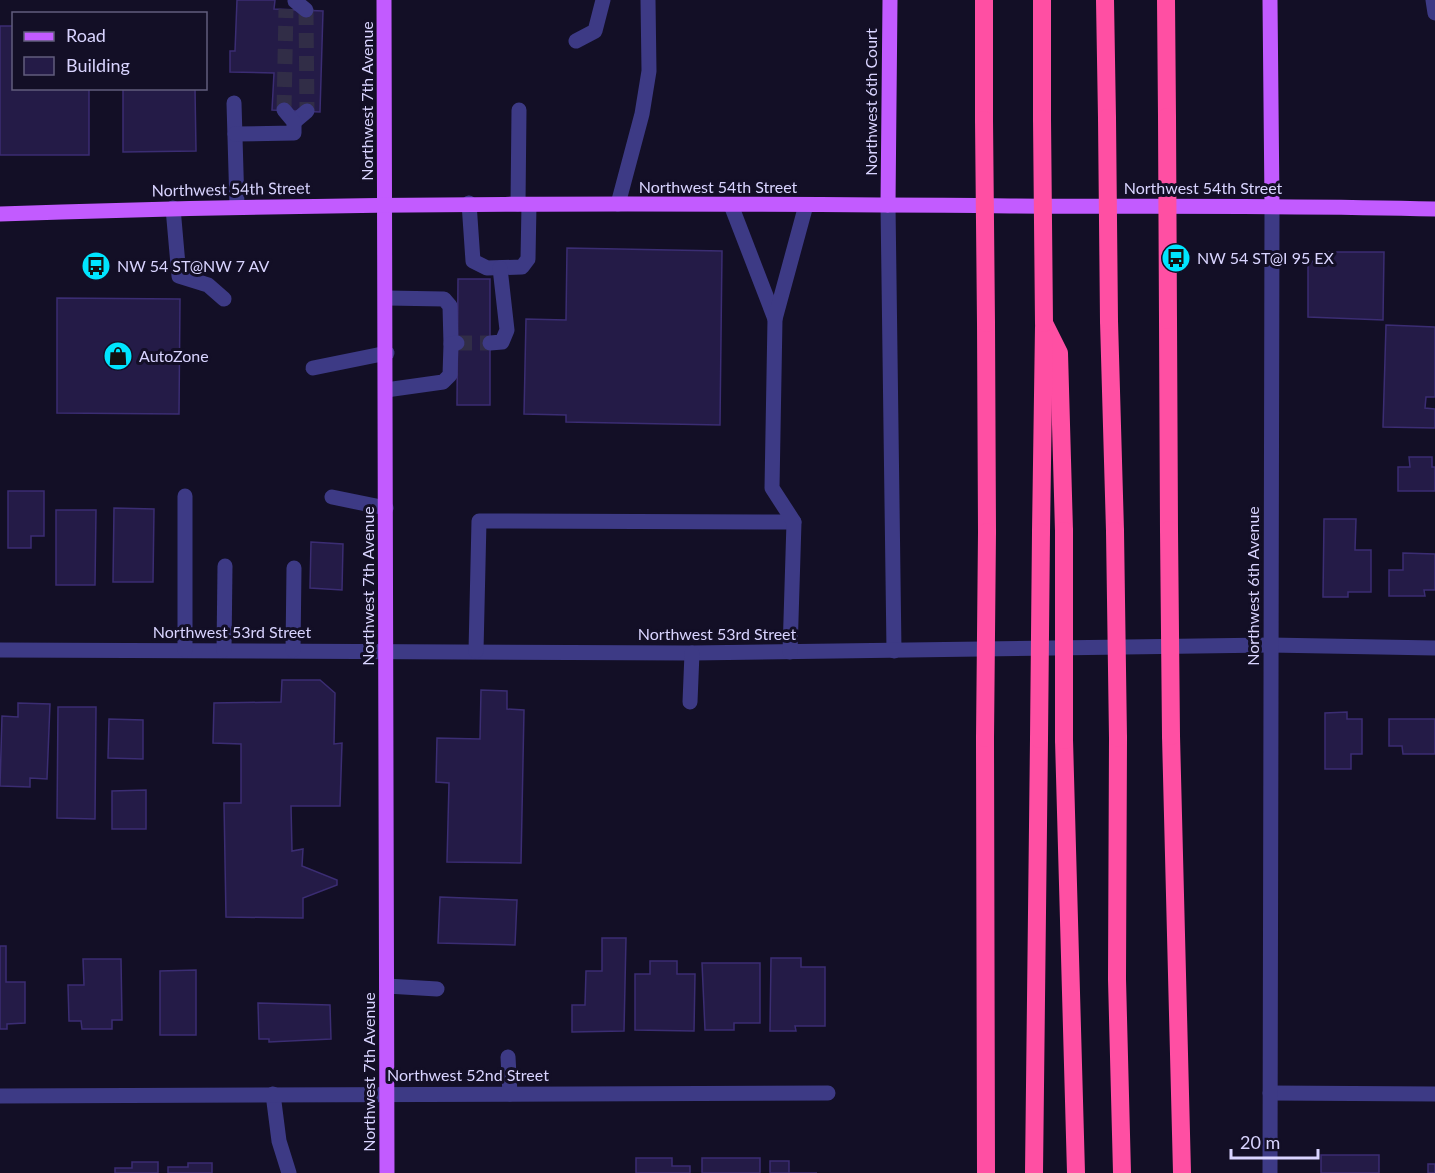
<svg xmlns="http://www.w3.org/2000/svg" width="1435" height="1173" font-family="Lato,sans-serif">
  <rect width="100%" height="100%" fill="#130f26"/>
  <!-- building -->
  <g fill="#241b47" stroke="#3b2d73" stroke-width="1.5">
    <path d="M 237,0 L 275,0 L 274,9 L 323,11 L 320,112 L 272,110 L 274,73 L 230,72 L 230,51 L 235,51 Z"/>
    <path d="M 0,26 L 14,26 L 14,88 L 89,88 L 89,155 L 0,155 Z"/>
    <path d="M 123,88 L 195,88 L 196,151 L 123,152 Z"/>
    <path d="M 567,248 L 722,251 L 720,425 L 566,422 L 566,415 L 524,414 L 526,319 L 566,320 Z"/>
    <path d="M 1322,252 L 1384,252 L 1383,320 L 1308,317 L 1308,266 Z"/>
    <path d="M 458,279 L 490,279 L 490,405 L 457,405 Z"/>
    <path d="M 57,298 L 180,299 L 179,414 L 57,413 Z"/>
    <path d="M 1386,325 L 1435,327 L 1435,397 L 1426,397 L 1425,408 L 1435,409 L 1435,428 L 1383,427 Z"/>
    <path d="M 1409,457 L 1432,457 L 1432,467 L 1435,467 L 1435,491 L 1398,491 L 1398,467 L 1410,467 Z"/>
    <path d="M 8,491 L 44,491 L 44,536 L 31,536 L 31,548 L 8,548 Z"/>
    <path d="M 114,508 L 154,509 L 153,582 L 113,582 Z"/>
    <path d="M 56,510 L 96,510 L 95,585 L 56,585 Z"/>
    <path d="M 1324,519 L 1356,519 L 1355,550 L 1371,550 L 1371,592 L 1348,592 L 1348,597 L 1323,597 Z"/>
    <path d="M 311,542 L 343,544 L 342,590 L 310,588 Z"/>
    <path d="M 1403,553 L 1435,554 L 1435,590 L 1424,590 L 1425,596 L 1389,596 L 1389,570 L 1403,570 Z"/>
    <path d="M 282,680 L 320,680 L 335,693 L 334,744 L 342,743 L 340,806 L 291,806 L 292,851 L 303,849 L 302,866 L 337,880 L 337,885 L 303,898 L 303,918 L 226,917 L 224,803 L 241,803 L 241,744 L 213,743 L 214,703 L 281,702 Z"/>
    <path d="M 481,690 L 507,691 L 507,709 L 524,710 L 521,863 L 447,862 L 449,783 L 436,782 L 437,738 L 480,739 Z"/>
    <path d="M 18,703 L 50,704 L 47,779 L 30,778 L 30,787 L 0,786 L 2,716 L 18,717 Z"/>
    <path d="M 58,707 L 96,707 L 95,819 L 57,818 Z"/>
    <path d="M 1347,712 L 1347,719 L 1362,719 L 1362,754 L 1351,754 L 1351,769 L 1325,769 L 1325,713 Z"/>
    <path d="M 109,719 L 143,720 L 143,759 L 108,758 Z"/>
    <path d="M 1389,719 L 1435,719 L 1435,754 L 1403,754 L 1402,746 L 1389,746 Z"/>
    <path d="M 146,790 L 146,829 L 112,829 L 112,791 Z"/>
    <path d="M 440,897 L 517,900 L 515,945 L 438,943 Z"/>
    <path d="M 602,938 L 626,938 L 624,1031 L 572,1032 L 572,1005 L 585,1005 L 586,971 L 602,971 Z"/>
    <path d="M 0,946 L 6,946 L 6,982 L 25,982 L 25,1023 L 7,1024 L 7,1029 L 0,1029 Z"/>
    <path d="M 771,958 L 801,958 L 801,967 L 825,967 L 825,1026 L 795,1026 L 796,1031 L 770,1031 Z"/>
    <path d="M 83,959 L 121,959 L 122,1020 L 112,1020 L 112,1029 L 82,1029 L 81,1021 L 69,1021 L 68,985 L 84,985 Z"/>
    <path d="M 650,961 L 677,961 L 677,974 L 695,974 L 694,1031 L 635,1030 L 635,974 L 650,974 Z"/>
    <path d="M 702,963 L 760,963 L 760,1023 L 734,1023 L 734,1030 L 705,1030 Z"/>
    <path d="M 196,970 L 196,1035 L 160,1035 L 160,971 Z"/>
    <path d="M 258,1003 L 330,1005 L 331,1039 L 269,1042 L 269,1039 L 259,1039 Z"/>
    <rect x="1321" y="1155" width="58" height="18"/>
    <path d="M 636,1158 L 672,1158 L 672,1166 L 690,1166 L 690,1173 L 636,1173 Z"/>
    <rect x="702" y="1158" width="58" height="15"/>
    <path d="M 770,1161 L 789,1161 L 789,1173 L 817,1173 L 770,1173 Z"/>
    <path d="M 132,1162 L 158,1162 L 158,1173 L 115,1173 L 115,1168 L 132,1168 Z"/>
    <path d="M 188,1163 L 212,1163 L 212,1173 L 168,1173 L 168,1167 L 188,1167 Z"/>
    <rect x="1428" y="1164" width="7" height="9"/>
  </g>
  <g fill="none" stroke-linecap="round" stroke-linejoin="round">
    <!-- minor-tunnel -->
    <g stroke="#312d47" stroke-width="15" stroke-dasharray="15 8" stroke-linecap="butt">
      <path d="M 306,10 L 307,111"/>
      <path d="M 284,110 L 286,9"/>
      <path d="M 457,343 L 490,343"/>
    </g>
    <!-- minor -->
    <g stroke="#3d3a85" stroke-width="15">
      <path d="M 1433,0 L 1435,13"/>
      <path d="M 295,1 L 306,10"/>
      <path d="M 576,41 L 595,31 L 603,0"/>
      <path d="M 234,103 L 237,206"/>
      <path d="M 294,122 L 307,111"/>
      <path d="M 235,134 L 294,133 L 294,122 L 284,110"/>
      <path d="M 469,203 L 473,261 L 487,268 L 522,267 L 528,259 L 529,205"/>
      <path d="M 518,204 L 519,110"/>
      <path d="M 618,204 L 642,114 L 649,71 L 648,0"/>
      <path d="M 731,205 L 775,319"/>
      <path d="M 888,205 L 894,651"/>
      <path d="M 173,208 L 179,276 L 208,285 L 224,299"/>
      <path d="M 387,298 L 444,299 L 450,306 L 451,344"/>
      <path d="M 490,343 L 502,342 L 507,330 L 500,268"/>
      <path d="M 313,368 L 387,353"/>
      <path d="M 386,390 L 443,382 L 450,375 L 451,344 L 457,343"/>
      <path d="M 332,497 L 386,508"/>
      <path d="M 0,650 L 692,653 L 1270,645 L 1435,648"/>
      <path d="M 185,650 L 185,496"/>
      <path d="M 224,650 L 225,566"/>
      <path d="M 293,650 L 294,568"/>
      <path d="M 476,651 L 479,521 L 794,522"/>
      <path d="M 790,652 L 794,522 L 772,488 L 775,319 L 806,205"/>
      <path d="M 690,702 L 692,653"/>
      <path d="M 387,986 L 437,989"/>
      <path d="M 508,1057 L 510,1094"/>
      <path d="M 1270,1093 L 1435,1094"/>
      <path d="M 273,1094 L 279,1141 L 289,1173"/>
      <path d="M 0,1096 L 828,1093"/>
      <path d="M 1270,1173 L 1272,205"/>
    </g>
    <!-- major -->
    <g stroke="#c25bff" stroke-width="15">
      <path d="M 384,0 L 387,1173"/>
      <path d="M 1270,0 L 1272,205"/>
      <path d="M 888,205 L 890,0"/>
      <path d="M 0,214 C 337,202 673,203 1010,206 C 1151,207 1293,205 1435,209"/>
    </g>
    <!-- highway -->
    <g stroke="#ff4fa3" stroke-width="18">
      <path d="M 1105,0 L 1107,118"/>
      <path d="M 1166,0 L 1167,117"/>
      <path d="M 1042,119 L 1042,0"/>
      <path d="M 984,120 L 984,0"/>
      <path d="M 1168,320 L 1169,530"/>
      <path d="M 1109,321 L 1115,531"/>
      <path d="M 986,323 L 987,532"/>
      <path d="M 1044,323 L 1059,353 L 1064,531"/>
      <path d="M 1041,532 L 1044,327"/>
      <path d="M 1171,736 L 1182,1173"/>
      <path d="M 985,738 L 986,1173"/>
      <path d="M 1118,738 L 1117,979 L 1122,1173"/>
      <path d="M 1064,740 L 1076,1173"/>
      <path d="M 1034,1173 L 1039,739"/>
    </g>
    <!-- highway-bridge -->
    <g stroke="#ff4fa3" stroke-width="18">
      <path d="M 1167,117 L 1168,320"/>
      <path d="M 1107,118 L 1109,321"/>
      <path d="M 1042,119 L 1044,323"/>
      <path d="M 984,120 L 986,323"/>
      <path d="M 1169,530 L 1171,736"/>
      <path d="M 1064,531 L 1064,740"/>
      <path d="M 1115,531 L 1118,738"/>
      <path d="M 985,738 L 987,532"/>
      <path d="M 1039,739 L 1041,532"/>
    </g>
  </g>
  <!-- icons -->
  <defs>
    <g id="bus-disc" transform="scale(1.5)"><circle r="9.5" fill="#00e5ff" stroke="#130f26"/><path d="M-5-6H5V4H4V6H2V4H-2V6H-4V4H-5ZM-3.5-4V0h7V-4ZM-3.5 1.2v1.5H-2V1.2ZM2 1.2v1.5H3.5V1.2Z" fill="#111"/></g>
    <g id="shop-disc" transform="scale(1.5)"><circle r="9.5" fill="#00e5ff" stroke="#130f26"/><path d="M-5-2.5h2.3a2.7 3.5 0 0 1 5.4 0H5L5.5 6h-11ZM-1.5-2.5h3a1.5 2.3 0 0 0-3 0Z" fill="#111"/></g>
  </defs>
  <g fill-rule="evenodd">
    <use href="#bus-disc" x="1176" y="258"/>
    <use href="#bus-disc" x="96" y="266"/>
    <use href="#shop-disc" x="118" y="356"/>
  </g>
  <g text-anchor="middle" stroke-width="6" stroke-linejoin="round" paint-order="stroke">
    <!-- street labels -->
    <g font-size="16" fill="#d9d4ff" stroke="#130f26">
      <text transform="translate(367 101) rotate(-90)" y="6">Northwest 7th Avenue</text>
      <text transform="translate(871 102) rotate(-90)" y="6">Northwest 6th Court</text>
      <text x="718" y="193">Northwest 54th Street</text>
      <text x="1203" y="194">Northwest 54th Street</text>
      <text transform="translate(231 189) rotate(-1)" y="6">Northwest 54th Street</text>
      <text transform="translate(368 586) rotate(-90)" y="6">Northwest 7th Avenue</text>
      <text transform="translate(1253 586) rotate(-90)" y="6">Northwest 6th Avenue</text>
      <text x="232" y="638">Northwest 53rd Street</text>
      <text x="717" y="640">Northwest 53rd Street</text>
      <text transform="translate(369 1072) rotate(-90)" y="6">Northwest 7th Avenue</text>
      <text x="468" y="1081">Northwest 52nd Street</text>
    </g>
    <!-- poi labels -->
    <g font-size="16" fill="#d9d4ff" stroke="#130f26" text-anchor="start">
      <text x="1197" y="264">NW 54 ST@I 95 EX</text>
      <text x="117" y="272">NW 54 ST@NW 7 AV</text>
      <text x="139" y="362">AutoZone</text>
    </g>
  </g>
  <!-- legend -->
  <rect x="12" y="12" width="195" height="78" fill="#130f26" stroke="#625e7d" stroke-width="1.5"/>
  <rect x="24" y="32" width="30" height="9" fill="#c25bff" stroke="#625e7d" stroke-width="1.5"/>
  <text x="66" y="42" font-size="18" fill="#d9d4ff">Road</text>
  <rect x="24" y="57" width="30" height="18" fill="#241b47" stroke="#625e7d" stroke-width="1.5"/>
  <text x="66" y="72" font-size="18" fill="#d9d4ff">Building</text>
  <!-- scale -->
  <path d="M1231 1149v9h87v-9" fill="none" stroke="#d9d4ff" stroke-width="3"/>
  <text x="1240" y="1149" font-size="18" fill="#d9d4ff" stroke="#130f26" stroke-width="4.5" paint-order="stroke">20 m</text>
</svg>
